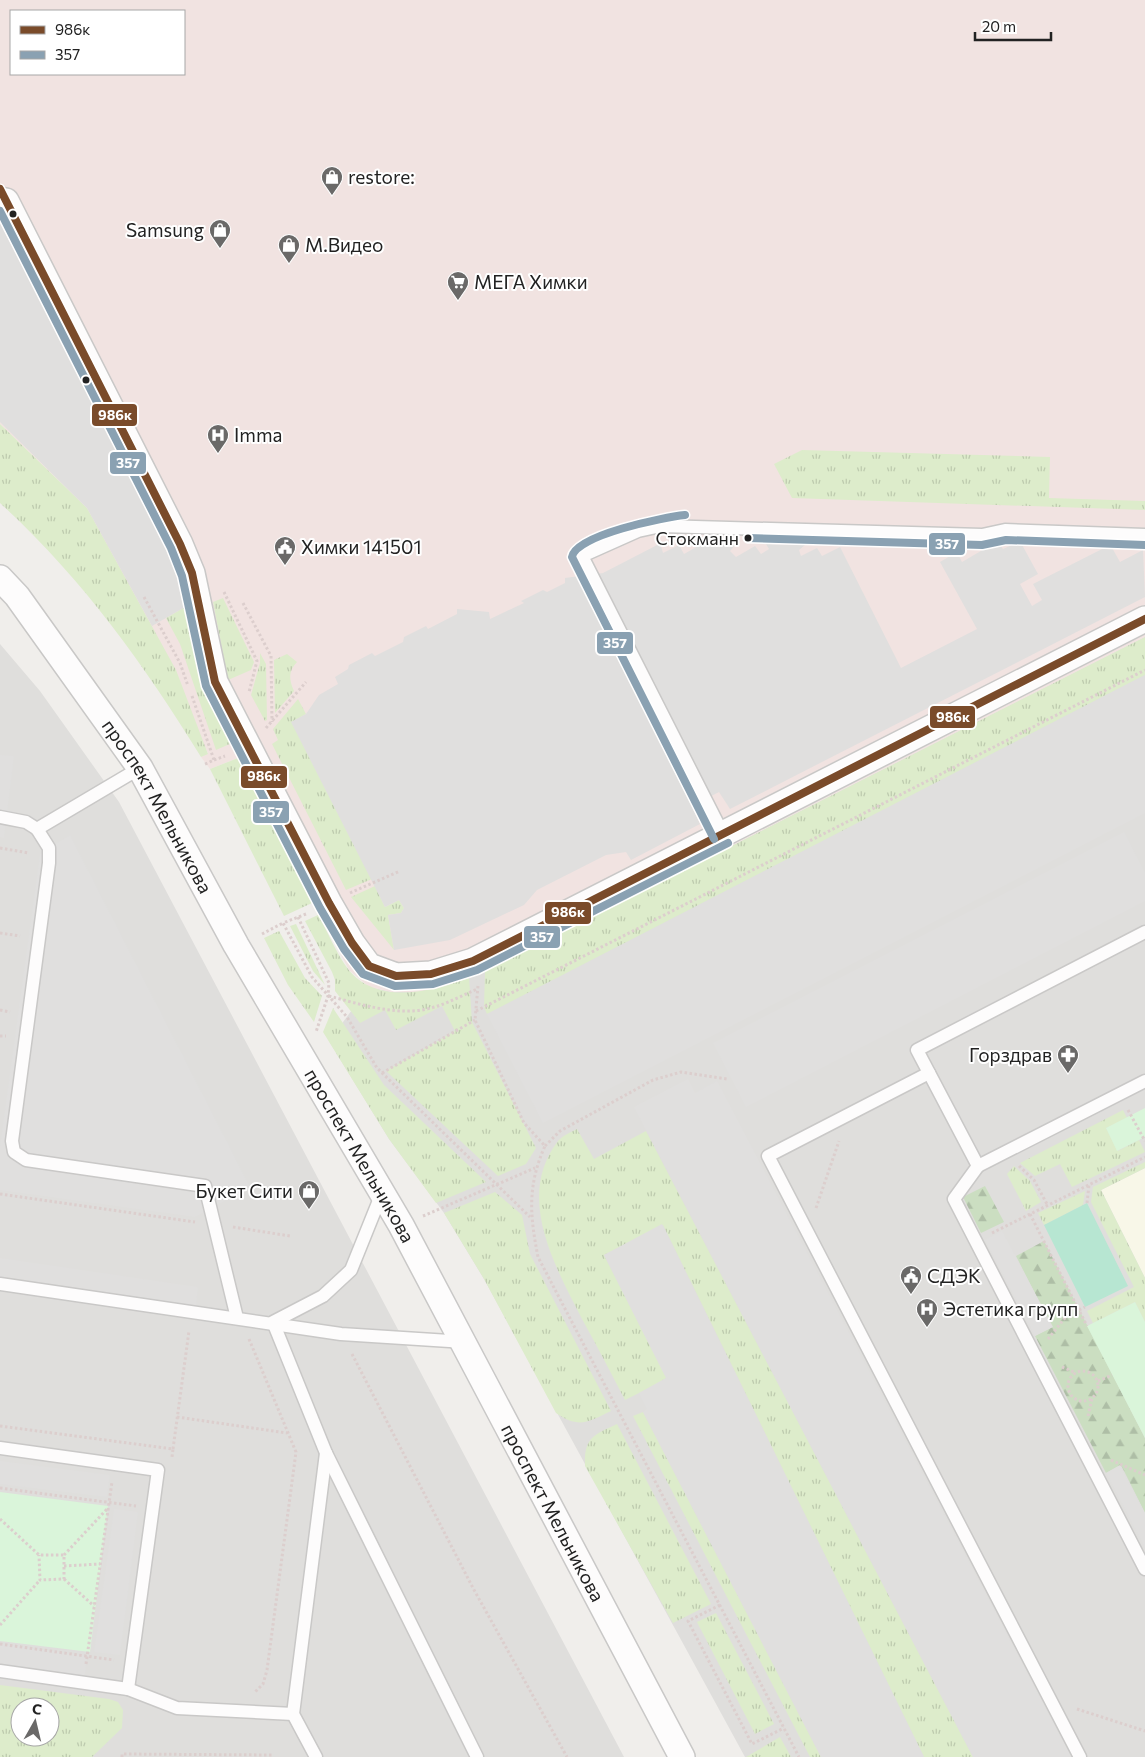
<svg xmlns="http://www.w3.org/2000/svg" width="1145" height="1757" font-family="Commissioner,sans-serif">
  <defs>
    <pattern id="grass-tufts" width="24" height="20" patternUnits="userSpaceOnUse" patternTransform="scale(1.25)"><rect width="24" height="20" fill="#ddeccb"/><path d="M3 7l-1-3M5 7V3M7 7l1-3M15 17l-1-3M17 17v-4M19 17l1-3" fill="none" stroke="#bdcaae"/></pattern>
    <pattern id="forest-firs" width="22" height="20" patternUnits="userSpaceOnUse" patternTransform="scale(1.25)"><rect width="22" height="20" fill="#cbdec1"/><path d="M5 1l3.5 6h-7zM16 11l3.5 6h-7z" fill="#aebea6"/></pattern>
  </defs>
  <rect width="100%" height="100%" fill="#f0eeeb"/>
  <!-- residential -->
  <g fill="#dfdedc" fill-rule="evenodd">
    <path d="M 1145,637 L 1145,1757 L 745,1757 L 484,1279 L 444,1213 L 389,1139 L 329,1041 L 369,987 L 392,992 L 446,986 L 484,971 Z"/>
    <path d="M 0,644 L 40,691 L 119,802 L 624,1757 L 0,1757 ZM 20,1707 L 50,1707 L 50,1737 L 20,1737 Z"/>
  </g>
  <!-- commercial -->
  <path fill="#f1e3e1" fill-rule="evenodd" d="M 0,0 L 1145,0 L 1145,637 L 484,971 L 446,986 L 418,992 L 392,992 L 369,987 L 349,970 L 238,758 L 210,769 L 201,757 L 208,753 L 87,508 L 0,424 ZM 11,11 L 184,11 L 184,74 L 11,74 Z"/>
  <!-- education -->
  <path fill="#f8f7e8" d="M 1145,1168 L 1145,1278 L 1101,1190 Z"/>
  <!-- grass -->
  <g fill="url(#grass-tufts)" fill-rule="evenodd">
    <path d="M 0,424 L 87,508 L 176,670 L 208,754 L 201,757 C 144,664 81,577 0,503 Z"/>
    <path d="M 802,450 L 1050,457 L 1049,498 L 1145,501 L 1145,510 L 792,498 L 774,464 Z"/>
    <path d="M 223,598 L 254,662 L 251,670 L 228,680 L 213,602 Z"/>
    <path d="M 185,607 L 201,687 L 232,743 L 216,750 L 180,644 L 166,618 Z"/>
    <path d="M 1145,637 L 1145,675 L 487,1014 L 484,1007 L 485,971 Z"/>
    <path d="M 260,653 L 266,664 L 267,720 L 265,721 L 251,695 L 260,663 Z"/>
    <path d="M 287,654 L 297,662 C 288,671 289,680 294,691 L 275,713 L 274,660 Z"/>
    <path d="M 298,699 L 306,714 L 292,722 L 372,879 L 346,890 L 272,744 L 278,740 L 273,729 Z"/>
    <path d="M 238,758 L 312,903 L 284,916 L 210,769 Z"/>
    <path d="M 375,886 L 385,907 L 399,900 L 404,908 L 401,913 L 388,915 L 394,950 L 351,897 Z"/>
    <path d="M 318,915 C 328,932 336,953 348,969 C 377,1006 432,992 469,977 L 472,1022 L 536,1148 L 526,1164 L 498,1176 L 386,1071 L 455,1031 L 442,1006 L 396,1030 L 385,1010 L 360,1023 L 335,991 L 335,980 L 332,972 L 305,921 Z"/>
    <path d="M 296,924 L 325,985 L 313,971 L 290,926 Z"/>
    <path d="M 279,931 L 305,978 L 322,996 L 314,1022 L 288,985 L 264,938 Z"/>
    <path d="M 333,1008 L 384,1085 L 486,1182 L 436,1203 L 389,1139 L 323,1032 Z"/>
    <path d="M 1123,1110 L 1127,1118 L 1106,1128 L 1118,1151 L 1139,1140 L 1145,1152 L 1072,1187 L 1060,1164 L 1035,1176 L 1020,1163 Z"/>
    <path d="M 577,1129 L 594,1159 L 646,1131 L 973,1757 L 924,1757 L 663,1225 L 604,1255 L 667,1379 L 625,1400 C 611,1373 597,1346 582,1319 C 555,1266 515,1197 558,1141 C 562,1136 571,1132 577,1129 Z"/>
    <path d="M 1145,1162 L 1145,1168 L 1101,1190 L 1145,1278 L 1145,1322 L 1135,1302 L 1093,1323 L 1087,1311 L 1134,1287 L 1091,1202 L 1093,1187 Z"/>
    <path d="M 1014,1166 L 1030,1181 L 1041,1202 L 1026,1211 L 1007,1174 Z"/>
    <path d="M 1085,1191 L 1083,1205 L 1044,1225 L 1038,1213 Z"/>
    <path d="M 495,1192 L 522,1215 L 530,1254 L 611,1411 C 588,1422 579,1429 556,1413 L 484,1279 L 444,1213 Z"/>
    <path d="M 643,1412 L 821,1757 L 810,1757 L 633,1416 Z"/>
    <path d="M 617,1424 L 711,1604 L 673,1623 L 585,1466 C 584,1438 593,1435 617,1424 Z"/>
    <path d="M 716,1613 L 774,1724 L 755,1734 L 697,1622 Z"/>
    <path d="M 0,1685 L 109,1699 L 118,1702 L 123,1710 L 122,1728 L 92,1757 L 0,1757 ZM 20,1707 L 50,1707 L 50,1737 L 20,1737 Z"/>
    <path d="M 780,1737 L 791,1757 L 746,1757 Z"/>
  </g>
  <!-- forest -->
  <g fill="url(#forest-firs)">
    <path d="M 985,1186 L 1004,1222 L 981,1233 L 963,1197 Z"/>
    <path d="M 1044,1241 L 1145,1438 L 1145,1513 L 1121,1465 L 1106,1473 L 1035,1336 L 1052,1327 L 1016,1256 Z"/>
  </g>
  <!-- park -->
  <g fill="#daf5da">
    <path d="M 1145,1108 L 1145,1137 L 1117,1151 L 1106,1128 Z"/>
    <path d="M 1135,1302 L 1145,1322 L 1145,1438 L 1087,1326 Z"/>
    <path d="M 0,1492 L 108,1506 L 90,1652 L 0,1641 Z"/>
  </g>
  <!-- pitch -->
  <path fill="#b7e6d2" d="M 1087,1203 L 1128,1286 L 1085,1307 L 1044,1225 Z"/>
  <!-- parking -->
  <g fill="#e0dfde">
    <path d="M 0,223 L 169,549 L 185,607 L 152,626 L 87,508 L 0,422 Z"/>
    <path d="M 697,541 L 737,543 L 730,551 L 736,557 L 755,546 L 761,554 L 769,549 L 766,544 L 805,545 L 799,550 L 801,556 L 817,548 L 822,556 L 840,547 L 901,668 L 977,629 L 940,562 L 957,552 L 962,562 L 998,541 L 1003,549 L 1016,543 L 1021,543 L 1038,574 L 1020,584 L 1032,606 L 1042,600 L 1033,584 L 1108,546 L 1111,546 L 1120,562 L 1143,550 L 1145,597 L 730,809 L 719,792 L 692,806 L 700,824 L 631,860 L 626,852 L 606,855 L 537,890 L 524,905 L 450,940 L 394,950 L 388,915 L 401,913 L 404,908 L 399,900 L 385,907 L 291,722 L 306,714 L 319,695 L 338,684 L 335,677 L 348,669 L 349,665 L 372,653 L 375,656 L 403,642 L 404,637 L 426,626 L 428,629 L 457,614 L 457,609 L 489,612 L 490,619 L 524,603 L 521,601 L 543,590 L 547,592 L 565,583 L 565,578 L 603,573 L 663,542 L 661,546 L 663,553 L 679,545 L 684,554 L 700,545 Z"/>
    <path d="M 1145,675 L 1145,813 L 543,1123 L 487,1014 Z"/>
    <path d="M 0,755 L 14,756 L 4,838 L 0,837 Z"/>
    <path d="M 1124,832 L 1145,873 L 1145,901 L 746,1107 L 713,1043 Z"/>
    <path d="M 70,835 L 250,1187 L 195,1217 L 0,1190 L 0,1146 L 40,854 Z"/>
    <path d="M 688,1079 L 695,1093 L 717,1081 L 1071,1757 L 973,1757 L 634,1107 Z"/>
    <path d="M 662,1224 L 924,1757 L 821,1757 L 643,1412 L 647,1409 L 639,1393 L 666,1378 L 604,1255 Z"/>
    <path d="M 1002,1231 L 1053,1327 L 1035,1336 L 985,1240 Z"/>
    <path d="M 0,1258 L 198,1287 L 196,1306 L 0,1279 Z"/>
    <path d="M 0,1461 L 110,1475 L 107,1497 L 0,1484 Z"/>
    <path d="M 1120,1465 L 1145,1513 L 1145,1548 L 1106,1473 Z"/>
    <path d="M 114,1509 L 138,1512 L 120,1655 L 94,1652 Z"/>
    <path d="M 0,1644 L 87,1656 L 84,1683 L 0,1671 Z"/>
  </g>
  <g fill="none" stroke-linecap="round" stroke-linejoin="round">
    <!-- lane casing -->
    <g stroke="#c9c8c7" stroke-width="15">
      <g id="lane">
        <path d="M 0,817 L 26,822 L 37,829 L 140,768"/>
        <path d="M 37,829 L 49,848 L 49,863 L 12,1141 L 14,1152 L 26,1160 L 205,1186 L 237,1318"/>
        <path d="M 723,834 L 582,556 L 638,531 L 661,526 L 982,535 L 1005,530 L 1145,535"/>
        <path d="M 1145,932 L 917,1050 L 978,1166 L 954,1199 L 1145,1569"/>
        <path d="M 929,1073 L 768,1156 L 1080,1757"/>
        <path d="M 978,1166 L 1145,1081"/>
        <path d="M 0,1284 L 341,1334 L 465,1342"/>
        <path d="M 0,1448 L 158,1470 L 128,1689"/>
        <path d="M 326,1453 L 477,1757"/>
        <path d="M 0,1671 L 128,1689 L 177,1708 L 293,1714"/>
        <path d="M 316,1757 L 293,1714 L 326,1453 L 273,1322 L 323,1296 L 351,1270 L 382,1193"/>
      </g>
    </g>
    <!-- street casing -->
    <g stroke="#c9c8c7" stroke-width="28">
      <g id="street">
        <path d="M 0,200 L 6,201 L 180,544 L 192,573 L 215,682 L 329,903 L 352,943 L 369,966 L 396,976 L 431,974 L 473,961 L 1145,619"/>
        <path id="s1" d="M 0,578 L 17,596 L 140,768 L 236,945 L 401,1225 L 682,1757"/>
      </g>
    </g>
    <!-- path -->
    <g stroke="#dccecd" stroke-width="3" stroke-dasharray="2.5 2.5" stroke-linecap="butt">
      <path d="M 224,592 L 257,661 L 249,692"/>
      <path d="M 144,597 L 180,663 L 188,686"/>
      <path d="M 243,603 L 271,656 L 272,722"/>
      <path d="M 192,696 L 214,760 L 203,765"/>
      <path d="M 266,728 L 306,682"/>
      <path d="M 214,760 L 225,756"/>
      <path d="M 0,848 L 29,853"/>
      <path d="M 350,893 L 400,871"/>
      <path d="M 306,914 L 283,923 L 312,977 L 347,1017 L 377,1068 L 530,1217"/>
      <path d="M 298,917 L 329,983 L 328,996 L 316,1032"/>
      <path d="M 0,933 L 20,936"/>
      <path d="M 262,934 L 283,923"/>
      <path d="M 478,986 L 475,1020 L 524,1123 L 545,1146 C 527,1186 530,1216 538,1257 L 799,1757"/>
      <path d="M 329,996 C 359,1004 396,1016 427,1009 C 445,1005 461,996 477,989"/>
      <path d="M 0,1010 L 10,1012"/>
      <path d="M 476,1011 L 1145,670"/>
      <path d="M 0,1036 L 6,1036"/>
      <path d="M 382,1073 L 475,1020"/>
      <path d="M 1128,1110 L 1145,1141"/>
      <path d="M 545,1146 L 560,1131 L 653,1080 L 681,1072 L 727,1079"/>
      <path d="M 1019,1166 L 1034,1180 L 1048,1206"/>
      <path d="M 0,1194 L 195,1222"/>
      <path d="M 1087,1203 L 1089,1185"/>
      <path d="M 816,1208 L 839,1141"/>
      <path d="M 1030,1214 L 1087,1326"/>
      <path d="M 423,1216 L 535,1168"/>
      <path d="M 233,1227 L 290,1236"/>
      <path d="M 992,1233 L 1145,1157"/>
      <path d="M 1079,1310 L 1085,1307"/>
      <path d="M 249,1339 L 296,1452 L 267,1670 L 263,1684 L 254,1693"/>
      <path d="M 1048,1339 L 1076,1304"/>
      <path d="M 352,1354 L 473,1588 L 567,1757"/>
      <path d="M 1062,1367 L 1076,1373"/>
      <circle cx="1083" cy="1386" r="15"/>
      <path d="M 1098,1381 L 1112,1375"/>
      <path d="M 1088,1416 L 1092,1399"/>
      <path d="M 177,1417 L 287,1433"/>
      <path d="M 0,1426 L 173,1449 L 172,1457"/>
      <path d="M 173,1449 L 189,1331"/>
      <path d="M 1111,1460 L 1145,1475"/>
      <path d="M 0,1488 L 136,1506"/>
      <path d="M 0,1519 L 39,1555 L 64,1555 L 64,1579 L 40,1580 L 39,1555"/>
      <path d="M 64,1555 L 108,1508"/>
      <path d="M 64,1566 L 100,1564"/>
      <path d="M 64,1579 L 94,1606"/>
      <path d="M 720,1605 L 688,1621 L 752,1744 L 784,1728"/>
      <path d="M 0,1625 L 40,1580"/>
      <path d="M 0,1644 L 114,1660"/>
      <path d="M 86,1664 L 112,1482"/>
      <path d="M 1077,1709 L 1145,1731"/>
      <path d="M 122,1757 L 122,1754 L 273,1755"/>
    </g>
    <!-- lane -->
    <use href="#lane" stroke="#fdfcfc" stroke-width="12"/>
    <!-- street -->
    <use href="#street" stroke="#fdfcfc" stroke-width="25"/>
    <!-- bus-1 casing -->
    <g stroke="#fff" stroke-width="11">
      <path id="bus-1" d="M 0,189 L 180,544 L 192,573 L 215,682 L 329,903 L 352,943 L 369,966 L 396,976 L 431,974 L 473,961 L 1145,619"/>
    </g>
    <!-- bus-2 casing -->
    <g stroke="#fff" stroke-width="11">
      <g id="bus-2">
        <path d="M 0,211 L 171,548 L 182,576 L 206,686 L 320,908 L 344,949 L 363,974 L 395,986 L 433,984 L 477,970 L 728,843"/>
        <path d="M 685,515 C 665,517 575,535 572,557 L 714,839"/>
        <path d="M 748,538 L 982,545 L 1006,540 L 1145,545"/>
      </g>
    </g>
    <!-- bus-1 -->
    <use href="#bus-1" stroke="#7a4b2a" stroke-width="8"/>
    <!-- bus-2 -->
    <use href="#bus-2" stroke="#8aa1b2" stroke-width="8"/>
  </g>
  <!-- icons -->
  <defs>
    <g id="shop-pin" transform="scale(1.125)"><path d="M0 17L-7.5 6A9.5 9.5 0 1 1 7.5 6Z" fill="#6a6968" stroke="#fff"/><path d="M-5-2.5h2.3a2.7 3.5 0 0 1 5.4 0H5L5.5 6h-11ZM-1.5-2.5h3a1.5 2.3 0 0 0-3 0Z" fill="#fff"/></g>
    <g id="supermarket-pin" transform="scale(1.125)"><path d="M0 17L-7.5 6A9.5 9.5 0 1 1 7.5 6Z" fill="#6a6968" stroke="#fff"/><path d="M-6-5.5h2.5l.6 2H6L4.5 2H-2.5L-4.4-4H-6ZM-1.5 3.2a1.3 1.3 0 1 0 .1 0ZM3 3.2a1.3 1.3 0 1 0 .1 0Z" fill="#fff"/></g>
    <g id="hospital-pin" transform="scale(1.125)"><path d="M0 17L-7.5 6A9.5 9.5 0 1 1 7.5 6Z" fill="#6a6968" stroke="#fff"/><path d="M-5-5h3v3.5h4V-5h3V5h-3V1.5h-4V5h-3Z" fill="#fff"/></g>
    <g id="civic-pin" transform="scale(1.125)"><path d="M0 17L-7.5 6A9.5 9.5 0 1 1 7.5 6Z" fill="#6a6968" stroke="#fff"/><path d="M-.6-6.5H3V-4.5H.6V-3L4-1V1h2V6H-6V1h2V-1L-.6-3ZM-1.2 2.5V6h2.4V2.5Z" fill="#fff"/></g>
    <g id="pharmacy-pin" transform="scale(1.125)"><path d="M0 17L-7.5 6A9.5 9.5 0 1 1 7.5 6Z" fill="#6a6968" stroke="#fff"/><path d="M-2-6h4v4h4v4h-4v4h-4v-4h-4v-4h4Z" fill="#fff"/></g>
  </defs>
  <g fill-rule="evenodd">
    <use href="#shop-pin" x="332" y="177"/>
    <use href="#shop-pin" x="220" y="230"/>
    <use href="#shop-pin" x="289" y="245"/>
    <use href="#supermarket-pin" x="458" y="282"/>
    <use href="#hospital-pin" x="218" y="435"/>
    <use href="#civic-pin" x="285" y="547"/>
    <use href="#pharmacy-pin" x="1068" y="1055"/>
    <use href="#shop-pin" x="309" y="1191"/>
    <use href="#civic-pin" x="911" y="1276"/>
    <use href="#hospital-pin" x="927" y="1309"/>
  </g>
  <!-- markers -->
  <g fill="#222" stroke="#fff" stroke-width="2">
    <circle cx="13" cy="214" r="4.5"/>
    <circle cx="86" cy="380" r="4.5"/>
    <circle cx="748" cy="538" r="4.5"/>
  </g>
  <g text-anchor="middle" stroke-width="4" stroke-linejoin="round" paint-order="stroke">
    <!-- bus labels -->
    <g font-size="18" fill="#222" stroke="#fff" text-anchor="end">
      <text x="739" y="545">Стокманн</text>
    </g>
    <!-- poi labels -->
    <g font-size="19" fill="#222" stroke="#fff" text-anchor="start">
      <text x="348" y="184">restore:</text>
      <text x="204" y="237" text-anchor="end">Samsung</text>
      <text x="305" y="252">М.Видео</text>
      <text x="474" y="289">МЕГА Химки</text>
      <text x="234" y="442">Imma</text>
      <text x="301" y="554">Химки 141501</text>
      <text x="1052" y="1062" text-anchor="end">Горздрав</text>
      <text x="293" y="1198" text-anchor="end">Букет Сити</text>
      <text x="927" y="1283">СДЭК</text>
      <text x="943" y="1316">Эстетика групп</text>
    </g>
    <!-- street labels -->
    <g font-size="19" fill="#222" stroke="#fff">
      <text dy="7" stroke="none"><textPath href="#s1" startOffset="278">проспект Мельникова</textPath></text>
      <text dy="7" stroke="none"><textPath href="#s1" startOffset="682">проспект Мельникова</textPath></text>
      <text dy="7" stroke="none"><textPath href="#s1" startOffset="1088">проспект Мельникова</textPath></text>
    </g>
  </g>
  <g stroke="#fff" stroke-width="2">
    <rect x="91" y="403" width="47" height="24" rx="5" fill="#7a4b2a"/>
    <rect x="109" y="451" width="38" height="24" rx="5" fill="#8aa1b2"/>
    <rect x="928" y="532" width="38" height="24" rx="5" fill="#8aa1b2"/>
    <rect x="596" y="631" width="38" height="24" rx="5" fill="#8aa1b2"/>
    <rect x="929" y="705" width="47" height="24" rx="5" fill="#7a4b2a"/>
    <rect x="240" y="765" width="48" height="24" rx="5" fill="#7a4b2a"/>
    <rect x="252" y="800" width="38" height="24" rx="5" fill="#8aa1b2"/>
    <rect x="544" y="901" width="48" height="24" rx="5" fill="#7a4b2a"/>
    <rect x="523" y="925" width="38" height="24" rx="5" fill="#8aa1b2"/>
  </g>
  <g font-size="14" text-anchor="middle" font-weight="bold" fill="#fff">
    <text x="115" y="420">986к</text>
    <text x="128" y="468">357</text>
    <text x="947" y="549">357</text>
    <text x="615" y="648">357</text>
    <text x="953" y="722">986к</text>
    <text x="264" y="781">986к</text>
    <text x="271" y="817">357</text>
    <text x="568" y="917">986к</text>
    <text x="542" y="942">357</text>
  </g>
  <!-- legend -->
  <rect x="10" y="10" width="175" height="65" fill="#ffffff" stroke="#a7a7a7"/>
  <rect x="20" y="26" width="25" height="8" fill="#7a4b2a" stroke="#a7a7a7"/>
  <text x="55" y="35" font-size="15" fill="#222222">986к</text>
  <rect x="20" y="51" width="25" height="8" fill="#8aa1b2" stroke="#a7a7a7"/>
  <text x="55" y="60" font-size="15" fill="#222222">357</text>
  <!-- north arrow -->
  <g transform="translate(35 1722) rotate(8)"><circle r="24" fill="#ffffff" stroke="#a7a7a7"/>
  <path d="M0-4L9 19L0 12L-9 19Z" fill="#6a6968"/>
  <text y="-8" font-size="14" font-weight="bold" text-anchor="middle" fill="#222222">С</text>
  </g>
  <!-- scale -->
  <path d="M975 32v8h76v-8" fill="none" stroke="#222222" stroke-width="2.5"/>
  <text x="982" y="32" font-size="15" fill="#222222" stroke="#ffffff" stroke-width="4" paint-order="stroke">20 m</text>
</svg>
